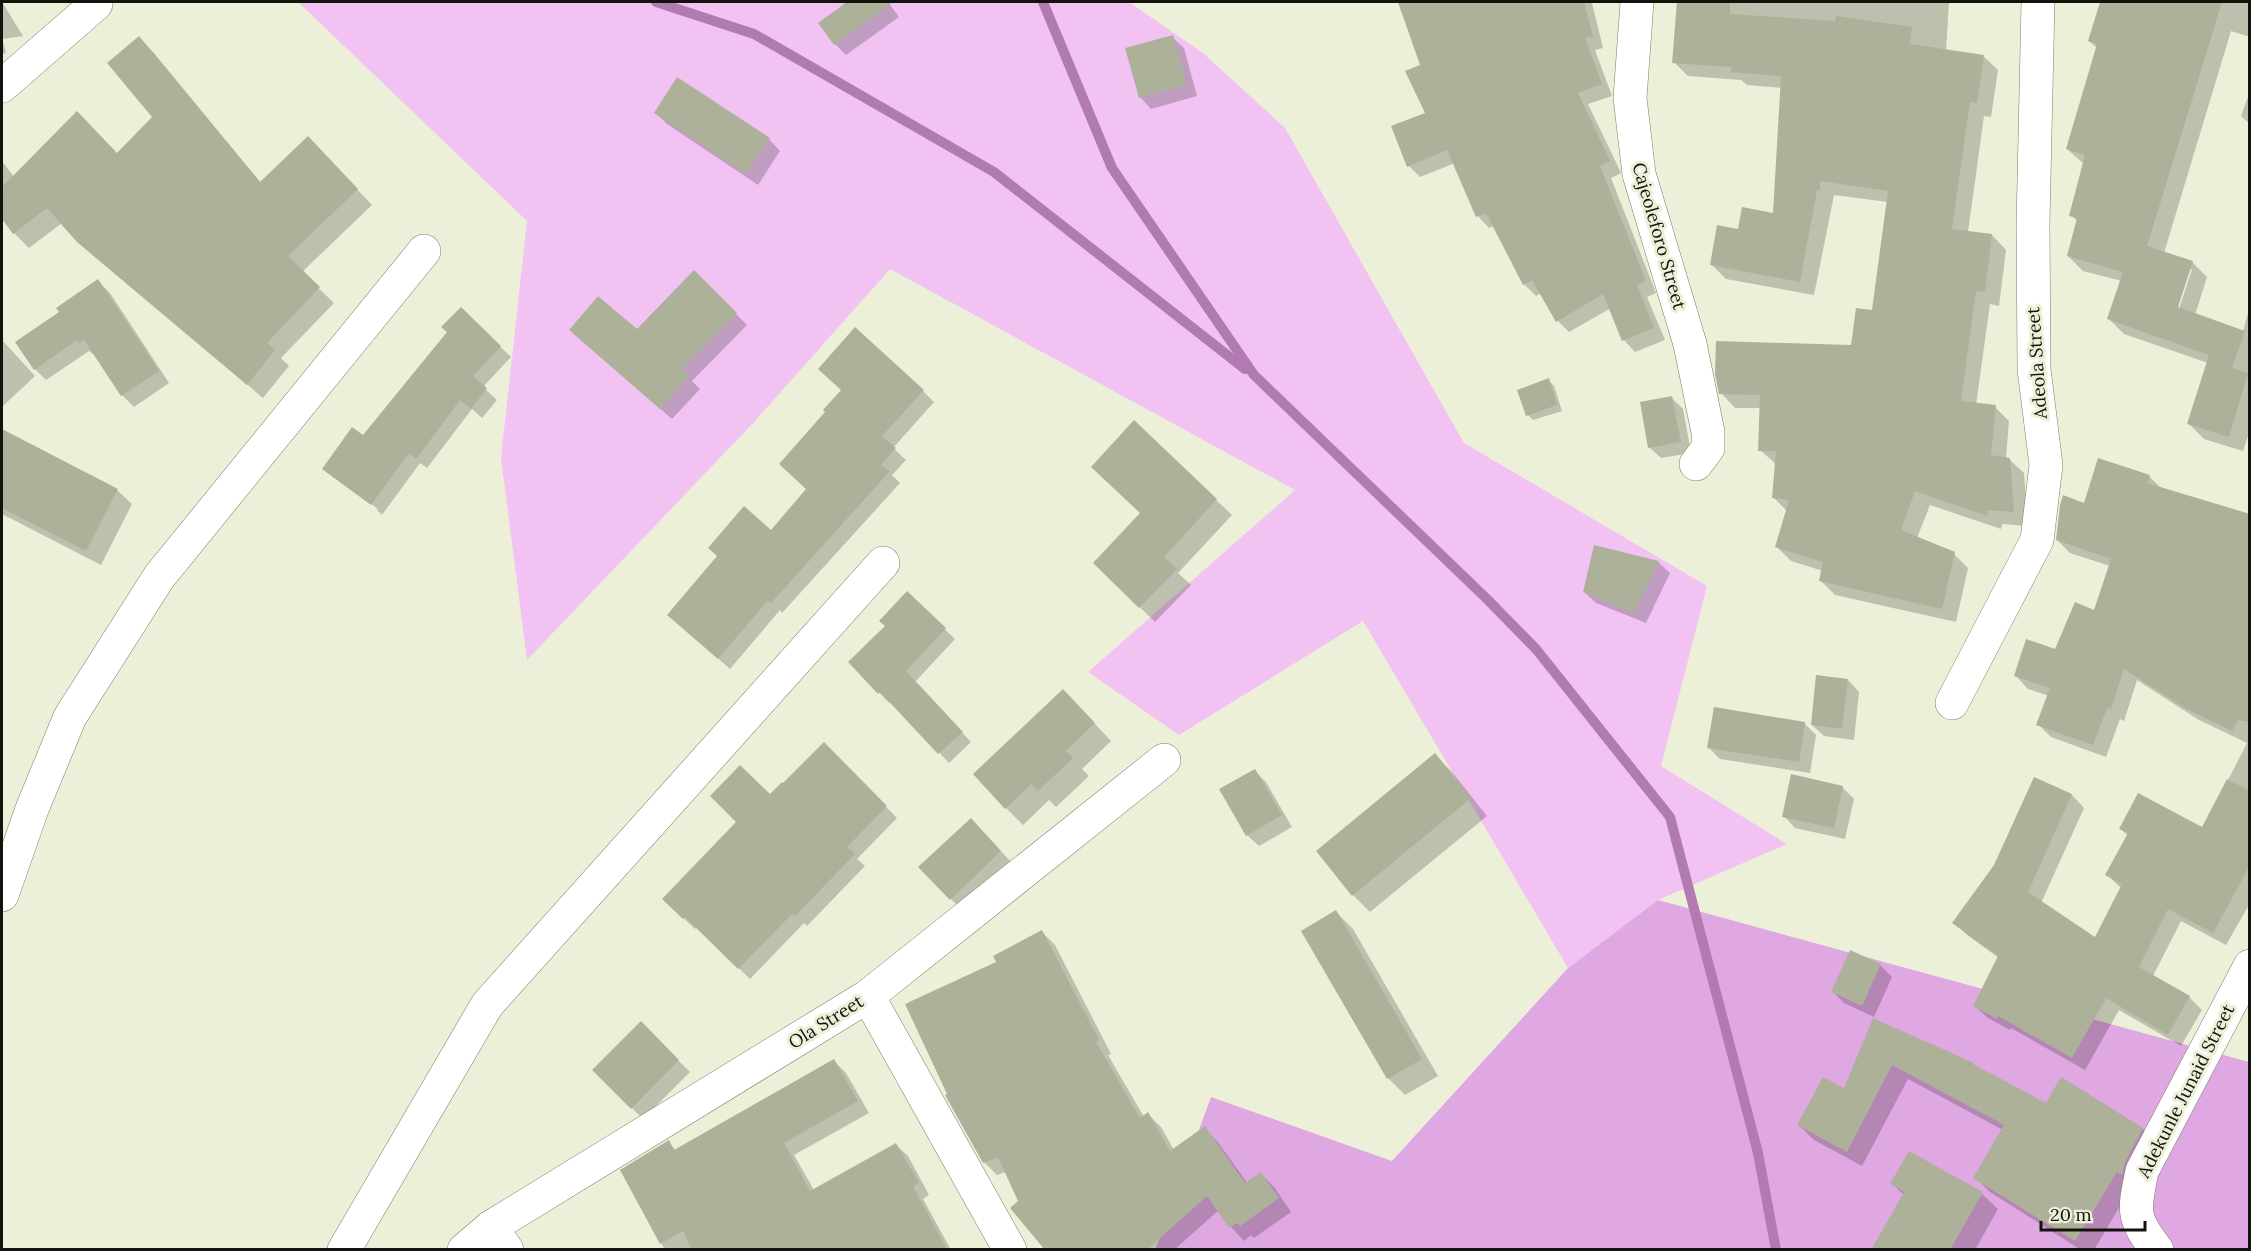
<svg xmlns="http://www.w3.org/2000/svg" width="2251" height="1251" font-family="Lora,serif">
  <rect width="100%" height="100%" fill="#ecf0d8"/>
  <!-- green -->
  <path fill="#f2c3f2" d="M 298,2 L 1129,2 L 1203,53 L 1285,128 L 1464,443 L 1707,586 L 1661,766 L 1787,844 L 1658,900 L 1568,968 L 1363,621 L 1179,735 L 1088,672 L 1295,490 L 890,269 L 755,421 L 527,660 L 501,458 L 527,221 Z"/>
  <!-- forest -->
  <path fill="#e0a8e2" d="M 1658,900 L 2249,1062 L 2249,1249 L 1155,1250 L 1211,1097 L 1392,1161 L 1568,968 Z"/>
  <!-- shadow -->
  <g fill="#0003" fill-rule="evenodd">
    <path d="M 2,2 L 23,36 L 2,39 L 6,52 L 2,55 Z"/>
    <path d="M 850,2 L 888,2 L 899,17 L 846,55 L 835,44 L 820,23 Z"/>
    <path d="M 1398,2 L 1600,2 L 1592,3 L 1603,48 L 1595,50 L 1612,96 L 1588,104 L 1621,173 L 1611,178 L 1656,293 L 1647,297 L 1665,340 L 1635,352 L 1624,340 L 1611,308 L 1569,332 L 1558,321 L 1541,293 L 1536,296 L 1524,284 L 1494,226 L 1489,228 L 1478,216 L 1455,163 L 1420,177 L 1409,166 L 1427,114 L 1422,66 Z"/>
    <path d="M 1678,2 L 1949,2 L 1946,51 L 1983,56 L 1998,70 L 1991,117 L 1984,116 L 1968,232 L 1992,235 L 2006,250 L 1999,306 L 1990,304 L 1976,405 L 1995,407 L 2009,421 L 2006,458 L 2009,459 L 2024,473 L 2028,526 L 2002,524 L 2001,529 L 1930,505 L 1917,538 L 1954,554 L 1968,568 L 1956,622 L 1835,595 L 1821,581 L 1823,571 L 1791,561 L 1776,546 L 1787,511 L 1774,498 L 1777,465 L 1760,450 L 1761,408 L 1735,408 L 1721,393 L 1852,346 L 1873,311 L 1888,202 L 1834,195 L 1814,295 L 1726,279 L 1712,265 L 1739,231 L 1774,215 L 1782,88 L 1747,85 L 1741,80 L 1688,76 L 1674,62 Z"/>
    <path d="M 2101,2 L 2250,2 L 2250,37 L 2231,31 L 2164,253 L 2192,262 L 2207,277 L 2195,315 L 2243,332 L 2250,305 L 2250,430 L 2243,451 L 2204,439 L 2189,424 L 2208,363 L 2124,334 L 2109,319 L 2122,281 L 2083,271 L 2068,256 L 2078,222 L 2071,215 L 2084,164 L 2067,149 L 2097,48 L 2089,41 ZM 2189,269 L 2192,269 L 2177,315 L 2174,314 Z"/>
    <path d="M 1172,37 L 1184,48 L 1197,96 L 1151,109 L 1140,97 Z"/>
    <path d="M 139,38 L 154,53 L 261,183 L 323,153 L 372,205 L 302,272 L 334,303 L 281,358 L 289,366 L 263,398 L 94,256 L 62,223 L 29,248 L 14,233 L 2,216 L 2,161 L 14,177 L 117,155 L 154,117 Z"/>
    <path d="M 2250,91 L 2250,124 L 2241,116 Z"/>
    <path d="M 656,113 L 769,139 L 780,151 L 758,185 L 667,124 Z"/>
    <path d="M 694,272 L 747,325 L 692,381 L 700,389 L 672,419 L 571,330 L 637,331 Z"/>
    <path d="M 98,281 L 110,293 L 169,383 L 134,407 L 122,395 L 94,353 L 93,354 L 89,351 L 46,380 L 35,369 Z"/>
    <path d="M 461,309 L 511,357 L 483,387 L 497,400 L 482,418 L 472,409 L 427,468 L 420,463 L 382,515 L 377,510 L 378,509 L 334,476 L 334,478 L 324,469 L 364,438 L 449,332 Z"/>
    <path d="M 2,340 L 35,376 L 2,407 Z"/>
    <path d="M 1548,380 L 1554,386 L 1562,411 L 1533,420 L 1528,415 Z"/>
    <path d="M 923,391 L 934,402 L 893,448 L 906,460 L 892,475 L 900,483 L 782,613 L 780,610 L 730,669 L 669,615 L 771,532 Z"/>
    <path d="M 1672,398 L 1683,409 L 1691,453 L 1661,458 L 1649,447 Z"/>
    <path d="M 1134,422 L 1232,515 L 1178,573 L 1191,585 L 1155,622 L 1095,563 L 1142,514 Z"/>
    <path d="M 2,431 L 117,490 L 132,504 L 101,565 L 2,514 Z"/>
    <path d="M 2149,476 L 2162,489 L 2250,688 L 2250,903 L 2226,945 L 2181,921 L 2153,976 L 2189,997 L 2202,1010 L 2181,1046 L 2119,1010 L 2085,1070 L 2011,1028 L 2010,1030 L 1988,1018 L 1975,1006 L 1999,958 L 1967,935 L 1954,922 L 1995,866 L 2035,779 L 2072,795 L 2084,808 L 2041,903 L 2096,940 L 2121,888 L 2107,875 L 2128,836 L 2121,829 L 2203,829 L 2247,743 L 2199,720 L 2137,680 L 2124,721 L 2120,719 L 2106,757 L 2051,737 L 2038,724 L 2049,696 L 2028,689 L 2016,676 L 2056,651 L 2095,612 L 2110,566 L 2070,553 L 2057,540 L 2085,505 Z"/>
    <path d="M 1658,562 L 1670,573 L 1646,623 L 1596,603 L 1584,592 Z"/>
    <path d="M 907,593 L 955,639 L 915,682 L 971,742 L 949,763 L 891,701 L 889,703 L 850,662 L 887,626 Z"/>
    <path d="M 1848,680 L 1859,692 L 1854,740 L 1824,736 L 1812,725 Z"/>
    <path d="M 1080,708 L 1111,741 L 1082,769 L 1089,776 L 1056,807 L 1049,800 L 1023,825 L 1006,808 Z"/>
    <path d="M 1804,723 L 1816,735 L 1810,773 L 1720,759 L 1708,747 Z"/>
    <path d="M 824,745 L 897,818 L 857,859 L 865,866 L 807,926 L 804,923 L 750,979 L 697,927 L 695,929 L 664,899 Z"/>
    <path d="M 1435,755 L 1452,772 L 1487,816 L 1370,912 L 1353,895 Z"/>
    <path d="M 1255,771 L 1266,782 L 1292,827 L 1259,846 L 1247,835 Z"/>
    <path d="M 1842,787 L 1854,799 L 1845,839 L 1795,828 L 1784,816 Z"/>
    <path d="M 982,831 L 1012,863 L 962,910 L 951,899 Z"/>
    <path d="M 1336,912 L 1353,929 L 1438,1076 L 1405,1095 L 1388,1078 Z"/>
    <path d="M 1042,932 L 1055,945 L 1111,1054 L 1108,1055 L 1144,1117 L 1148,1114 L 1161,1127 L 1174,1150 L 1204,1128 L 1217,1141 L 1248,1184 L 1261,1174 L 1274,1187 L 1291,1212 L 1254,1238 L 1251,1235 L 1244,1241 L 1231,1227 L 1219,1210 L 1174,1250 L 1047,1250 L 1020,1202 L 1006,1172 L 997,1175 L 984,1162 L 998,963 Z"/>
    <path d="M 1880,965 L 1892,977 L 1874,1017 L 1844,1003 L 1833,992 Z"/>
    <path d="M 1874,1020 L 1973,1064 L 1978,1069 L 2046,1105 L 2062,1079 L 2143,1129 L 2157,1144 L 2094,1250 L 2081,1250 L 1990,1192 L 1975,1177 L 2003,1130 L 1908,1079 L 1862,1166 L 1814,1140 L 1799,1125 L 1844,1090 Z"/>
    <path d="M 641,1024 L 690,1072 L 643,1119 L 594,1070 Z"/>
    <path d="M 834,1061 L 846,1073 L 869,1113 L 794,1155 L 814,1190 L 896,1145 L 908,1156 L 929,1195 L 923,1199 L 951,1250 L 665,1250 L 622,1171 L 668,1142 L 677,1151 Z"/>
    <path d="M 1910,1153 L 1982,1194 L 1998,1209 L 1975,1250 L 1872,1250 L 1904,1195 L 1892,1184 Z"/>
  </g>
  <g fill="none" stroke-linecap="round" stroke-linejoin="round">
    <!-- stream -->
    <g stroke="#b17bb2" stroke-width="10">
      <path d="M 656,2 L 754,34 L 994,172 L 1245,369"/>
      <path d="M 1043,2 L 1112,168 L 1254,375 L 1487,599 L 1536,649 L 1670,817 L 1758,1153 L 1776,1250"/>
    </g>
  </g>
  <!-- building -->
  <g fill="#adb19a">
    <path d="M 847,2 L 893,2 L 834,45 L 818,23 Z"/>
    <path d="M 1398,2 L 1584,2 L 1593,36 L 1585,38 L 1602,84 L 1578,93 L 1610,161 L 1600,166 L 1646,281 L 1637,285 L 1654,328 L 1622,341 L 1603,294 L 1556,322 L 1532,280 L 1523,285 L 1486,213 L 1476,217 L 1447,150 L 1407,167 L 1391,126 L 1425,113 L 1405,71 L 1420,65 Z"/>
    <path d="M 1677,2 L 1730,3 L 1730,14 L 1835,21 L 1836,16 L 1912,27 L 1910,44 L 1984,55 L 1977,103 L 1970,102 L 1952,229 L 1992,234 L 1985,292 L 1976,291 L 1961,401 L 1996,405 L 1991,455 L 2010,458 L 2014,512 L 1988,510 L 1987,516 L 1915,491 L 1901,530 L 1955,552 L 1942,609 L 1819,581 L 1823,562 L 1775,547 L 1789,500 L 1772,498 L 1776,451 L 1758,451 L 1760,395 L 1719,394 L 1715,374 L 1716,341 L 1851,345 L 1856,308 L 1872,310 L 1888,191 L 1820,181 L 1820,190 L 1817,190 L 1800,282 L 1710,265 L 1717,225 L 1738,229 L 1742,207 L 1773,213 L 1781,76 L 1731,72 L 1731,67 L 1672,63 Z"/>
    <path d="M 2100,2 L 2222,2 L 2147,246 L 2193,261 L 2178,307 L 2245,331 L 2232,368 L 2248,373 L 2229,437 L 2187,424 L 2209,355 L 2107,319 L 2123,272 L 2067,256 L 2077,218 L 2069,216 L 2085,155 L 2066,149 L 2097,44 L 2088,41 Z"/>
    <path d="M 1173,35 L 1187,85 L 1139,98 L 1125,48 Z"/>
    <path d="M 139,36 L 260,182 L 308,136 L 358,189 L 288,256 L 320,287 L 267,343 L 275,350 L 247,385 L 77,242 L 47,208 L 13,234 L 2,219 L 2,187 L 77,111 L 117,153 L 152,117 L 107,63 Z"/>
    <path d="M 677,77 L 770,138 L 746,174 L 654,113 Z"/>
    <path d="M 694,270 L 737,313 L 682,369 L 689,376 L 660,409 L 569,330 L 598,296 L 637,329 Z"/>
    <path d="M 98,279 L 159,371 L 121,396 L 84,340 L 80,343 L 77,340 L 34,370 L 15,342 L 59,312 L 56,308 Z"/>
    <path d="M 461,307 L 501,346 L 473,376 L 487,388 L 471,409 L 460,400 L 416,459 L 409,453 L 371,505 L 322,469 L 352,427 L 363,435 L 447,332 L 441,327 Z"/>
    <path d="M 855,327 L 924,390 L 882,436 L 896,448 L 881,465 L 890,471 L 771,603 L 768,600 L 718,659 L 667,615 L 717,556 L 708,548 L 744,506 L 771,530 L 806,489 L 779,464 L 825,412 L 823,410 L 841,390 L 818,369 Z"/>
    <path d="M 1549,378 L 1557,405 L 1526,416 L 1517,390 Z"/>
    <path d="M 1672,396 L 1681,442 L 1648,448 L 1640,402 Z"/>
    <path d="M 1134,420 L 1217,499 L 1164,557 L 1177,569 L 1139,608 L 1093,563 L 1140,513 L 1091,467 Z"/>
    <path d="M 2,429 L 118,489 L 86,551 L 2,508 Z"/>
    <path d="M 2098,458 L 2150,475 L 2147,483 L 2250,514 L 2250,722 L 2238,720 L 2232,731 L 2185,708 L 2124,669 L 2111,709 L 2107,708 L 2093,745 L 2036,725 L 2050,688 L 2014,676 L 2026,639 L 2055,649 L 2075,602 L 2094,610 L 2111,559 L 2056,540 L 2060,505 L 2063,495 L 2084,503 Z"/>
    <path d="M 1594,545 L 1659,561 L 1634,613 L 1583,592 Z"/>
    <path d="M 907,591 L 946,628 L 906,671 L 963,732 L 938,754 L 880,692 L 878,694 L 848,662 L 885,626 L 879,621 Z"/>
    <path d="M 1816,675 L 1848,679 L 1842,729 L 1811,725 Z"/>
    <path d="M 1063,689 L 1095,723 L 1066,751 L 1073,758 L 1038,791 L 1031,784 L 1005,809 L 973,774 Z"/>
    <path d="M 1714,707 L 1805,722 L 1799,762 L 1707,748 Z"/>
    <path d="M 824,742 L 887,806 L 847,847 L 855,854 L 795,916 L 792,914 L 738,969 L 685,917 L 683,919 L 662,899 L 736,822 L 710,796 L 740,765 L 770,794 L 782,782 L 783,783 Z"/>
    <path d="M 1435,753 L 1471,798 L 1352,896 L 1316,851 Z"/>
    <path d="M 1255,769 L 1282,815 L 1246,836 L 1219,789 Z"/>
    <path d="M 1791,774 L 1843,786 L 1834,828 L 1782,817 Z"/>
    <path d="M 2034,777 L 2072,794 L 2028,892 L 2095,937 L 2122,884 L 2105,875 L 2128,833 L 2119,829 L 2138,793 L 2202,827 L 2227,779 L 2250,791 L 2250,865 L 2213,933 L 2168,909 L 2139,967 L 2190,996 L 2168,1035 L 2106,998 L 2072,1058 L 1998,1016 L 1997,1019 L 1973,1006 L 1998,956 L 1952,923 L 1994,865 Z"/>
    <path d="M 971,818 L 1001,851 L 950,900 L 918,867 Z"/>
    <path d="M 1336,910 L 1422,1059 L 1387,1079 L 1301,931 Z"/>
    <path d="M 1042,930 L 1099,1040 L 1096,1042 L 1140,1118 L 1148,1112 L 1170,1151 L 1205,1126 L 1245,1183 L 1261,1172 L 1279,1198 L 1240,1226 L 1237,1223 L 1229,1228 L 1207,1196 L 1147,1250 L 1045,1250 L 1010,1208 L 1018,1201 L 998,1157 L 983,1163 L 945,1095 L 947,1094 L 905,1004 L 996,962 L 993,956 Z"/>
    <path d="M 1850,950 L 1881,964 L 1862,1006 L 1831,992 Z"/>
    <path d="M 1873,1018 L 1974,1063 L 1973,1064 L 2046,1103 L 2061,1077 L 2143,1128 L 2125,1162 L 2122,1175 L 2117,1172 L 2075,1241 L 1973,1178 L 2004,1125 L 1892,1065 L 1847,1152 L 1797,1125 L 1823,1077 L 1844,1088 Z"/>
    <path d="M 641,1021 L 679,1060 L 631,1109 L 592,1070 Z"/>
    <path d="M 834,1059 L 858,1101 L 784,1143 L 810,1191 L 896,1143 L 919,1183 L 913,1186 L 947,1250 L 692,1250 L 683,1231 L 660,1244 L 620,1170 L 669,1140 L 674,1150 Z"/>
    <path d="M 1909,1151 L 1983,1192 L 1950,1250 L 1871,1250 L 1904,1192 L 1890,1184 Z"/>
  </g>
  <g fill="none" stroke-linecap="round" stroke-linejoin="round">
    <!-- street casing -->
    <g stroke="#7b7e69" stroke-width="34">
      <g id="street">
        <path d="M 1637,2 L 1630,98 L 1639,174 L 1690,344 L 1708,432 L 1708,448 L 1696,464"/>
        <path d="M 2,86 L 96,4"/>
        <path d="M 1952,703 L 2037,540 L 2046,465 L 2034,369 L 2033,224 L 2038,2"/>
        <path d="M 2,895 L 32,809 L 70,717 L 159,577 L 424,251"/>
        <path d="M 868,996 L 1010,1250"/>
        <path d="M 491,1227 L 507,1250"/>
        <path d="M 344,1250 L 487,1005 L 883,563"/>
        <path d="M 464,1250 L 491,1227 L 868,996 L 1164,760"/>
        <path d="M 2157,1250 C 2131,1217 2134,1210 2142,1171 L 2250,966"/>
      </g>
    </g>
    <!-- street -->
    <use href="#street" stroke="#fff" stroke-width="33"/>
  </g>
  <g text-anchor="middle" stroke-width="6" stroke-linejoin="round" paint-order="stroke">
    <!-- street labels -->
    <g font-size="18" fill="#12130b" stroke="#ecf0d8">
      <text transform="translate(1659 236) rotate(74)" y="6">Cajeoleforo Street</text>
      <text transform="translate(2037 363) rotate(-94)" y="6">Adeola Street</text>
      <text transform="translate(826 1022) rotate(-32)" y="6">Ola Street</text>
      <text transform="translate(2186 1091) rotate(-63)" y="6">Adekunle Junaid Street</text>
    </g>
  </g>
  <!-- border -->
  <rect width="2251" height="1251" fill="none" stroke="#12130b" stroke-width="6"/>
  <!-- scale -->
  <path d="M2041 1221v9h104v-9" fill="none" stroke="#12130b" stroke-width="3"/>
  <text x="2050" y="1221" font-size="18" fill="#12130b" stroke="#ecf0d8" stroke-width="4.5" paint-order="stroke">20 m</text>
</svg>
